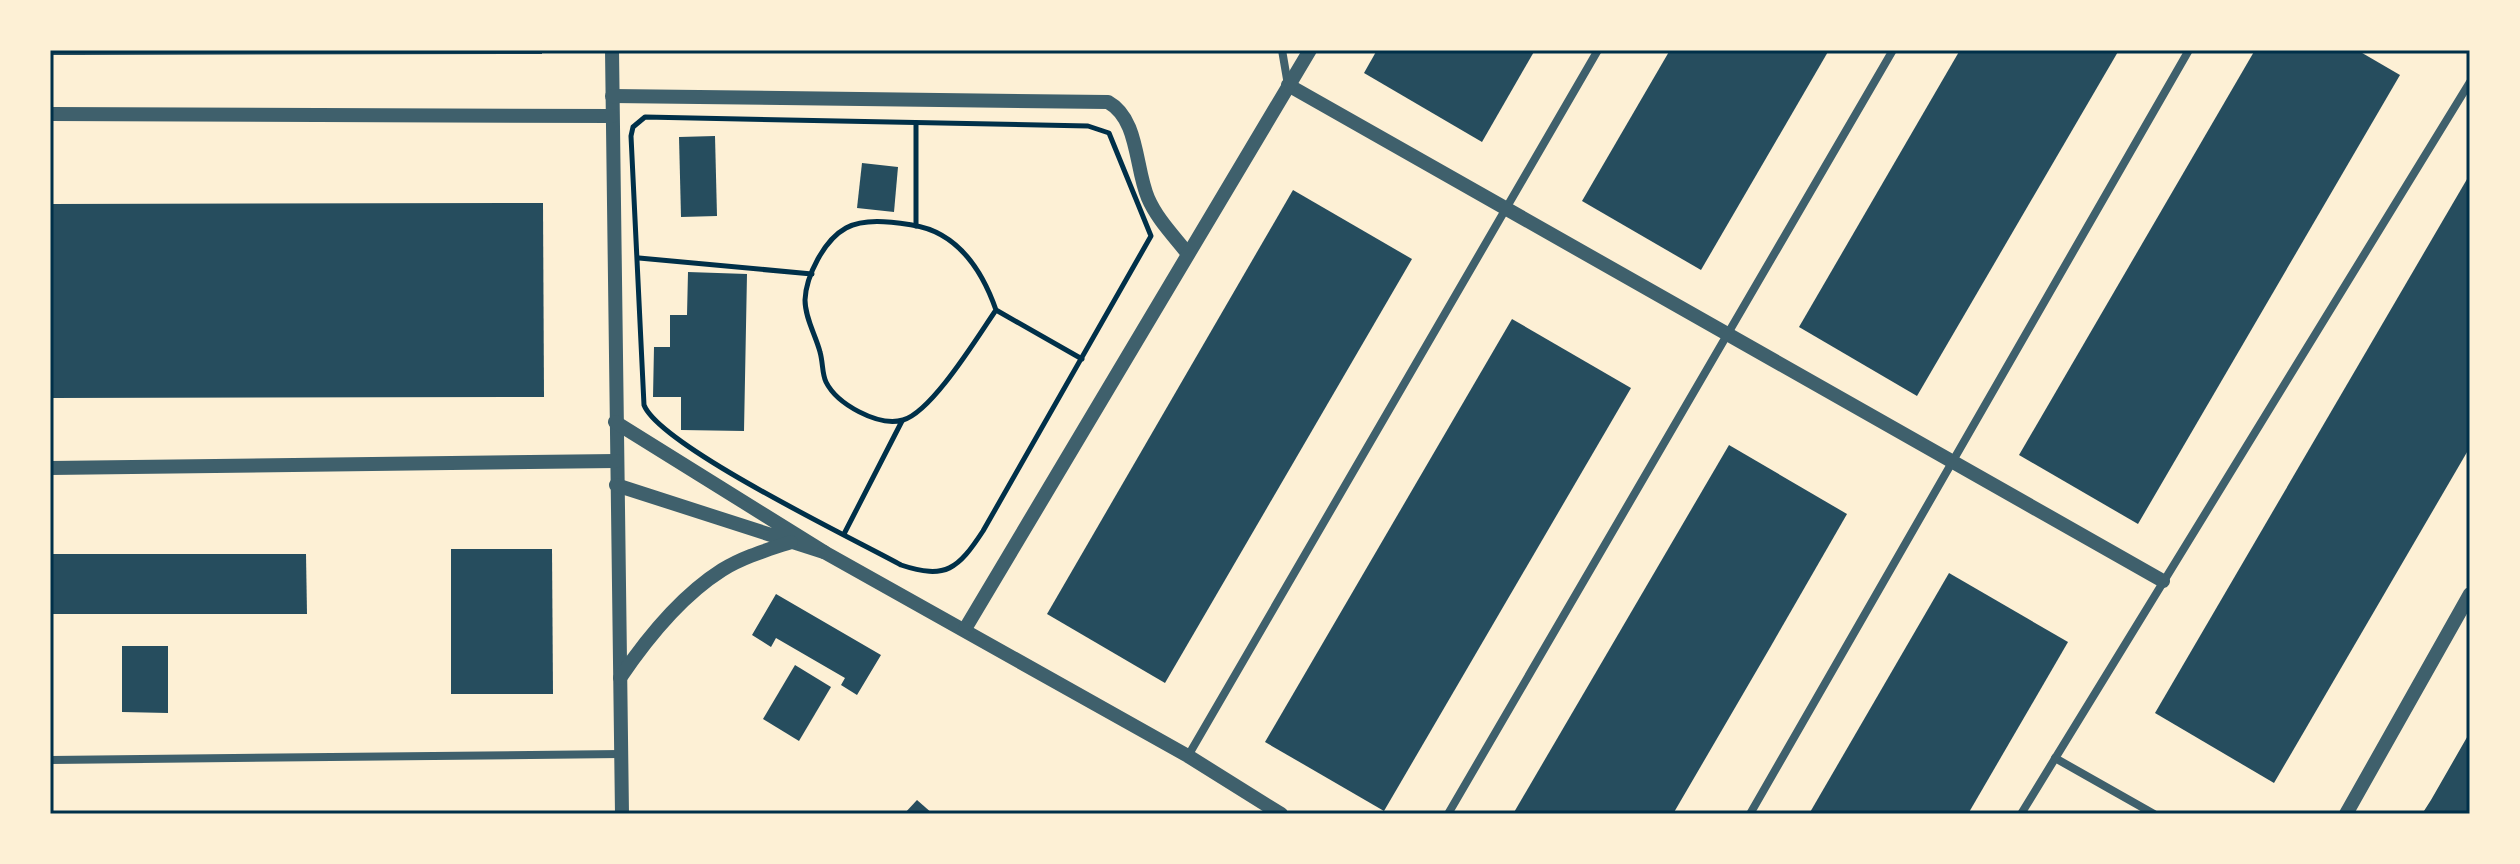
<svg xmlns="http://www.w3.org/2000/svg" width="2520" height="864" font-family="'Work Sans',sans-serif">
  <rect width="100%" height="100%" fill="#fdf0d5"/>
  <!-- building -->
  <g fill="#264d5e">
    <path d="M 50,50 L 542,50 L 542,54 L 72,55 L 50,55 Z"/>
    <path d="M 1377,50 L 1535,50 L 1482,142 L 1364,73 Z"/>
    <path d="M 1670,50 L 1829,50 L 1701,270 L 1582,201 Z"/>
    <path d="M 1960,50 L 2119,50 L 1917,396 L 1799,327 Z"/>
    <path d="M 2255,50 L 2357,50 L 2400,75 L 2138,524 L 2019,455 Z"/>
    <path d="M 715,136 L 717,216 L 681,217 L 679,137 Z"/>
    <path d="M 862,163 L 898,167 L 894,212 L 857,208 Z"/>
    <path d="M 2470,174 L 2470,447 L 2274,783 L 2155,713 Z"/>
    <path d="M 1293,190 L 1412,259 L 1165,683 L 1047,614 Z"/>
    <path d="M 543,203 L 544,397 L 50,398 L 50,204 Z"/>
    <path d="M 688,272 L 747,274 L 744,431 L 681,430 L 681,397 L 653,397 L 654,347 L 670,347 L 670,315 L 687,315 Z"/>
    <path d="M 1512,319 L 1631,388 L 1384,811 L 1265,742 Z"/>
    <path d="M 1729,445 L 1847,514 L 1771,646 L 1673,814 L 1513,814 Z"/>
    <path d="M 451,549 L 552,549 L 553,694 L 451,694 Z"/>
    <path d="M 50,554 L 306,554 L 307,614 L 50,614 Z"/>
    <path d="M 1949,573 L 2068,642 L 1968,814 L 1809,814 Z"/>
    <path d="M 776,594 L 881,655 L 857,695 L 841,685 L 845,678 L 776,638 L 771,647 L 752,635 Z"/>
    <path d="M 122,646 L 168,646 L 168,713 L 122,712 Z"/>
    <path d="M 795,665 L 831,687 L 799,741 L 763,719 Z"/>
    <path d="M 2470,732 L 2470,814 L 2422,814 L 2431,800 Z"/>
    <path d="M 917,800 L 933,814 L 904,814 Z"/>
  </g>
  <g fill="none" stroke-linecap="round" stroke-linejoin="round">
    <!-- path -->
    <g stroke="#003049" stroke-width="5">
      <path d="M 645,117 L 1088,126 L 1109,133 L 1151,236 L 983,531 C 958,569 946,580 901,565 C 854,539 660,446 644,405 L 631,136 L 633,127 Z"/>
      <path d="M 916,226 L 916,123"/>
      <path d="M 639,258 L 812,274"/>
      <path d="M 996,310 C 978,336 932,412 903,420 C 878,427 837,404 826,382 C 822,374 823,362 820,352 C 816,336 805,318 805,300 C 806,276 824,240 846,228 C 865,218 891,222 912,225 C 958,232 982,270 996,310 L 1082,359"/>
      <path d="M 844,534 L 902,421"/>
    </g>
    <!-- minor -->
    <g stroke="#3f606c" stroke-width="8">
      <path d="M 1282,50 L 1288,85"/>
      <path d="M 1188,756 L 1598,50"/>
      <path d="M 2055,758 L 2154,814"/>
      <path d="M 50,760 L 621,754"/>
      <path d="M 1448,814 L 1893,50"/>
      <path d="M 1750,814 L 2189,50"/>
      <path d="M 2021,814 L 2470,82"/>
    </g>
    <!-- tertiary -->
    <g stroke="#3f606c" stroke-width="14">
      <path d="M 612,50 L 622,814"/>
      <path d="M 1288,85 L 2163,581"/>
      <path d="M 612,96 L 1108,102 C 1139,119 1135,168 1148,198 C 1157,219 1174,236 1188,254"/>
      <path d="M 50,114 L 612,116"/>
      <path d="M 615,422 L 824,552 L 616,485"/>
      <path d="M 50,468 L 616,461"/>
      <path d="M 824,552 L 1188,756 L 1281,814"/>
      <path d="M 965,629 L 1310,50"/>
      <path d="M 620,678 C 647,638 681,596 722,570 C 743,557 767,550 791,542"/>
      <path d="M 2346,814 L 2470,594"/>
    </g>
  </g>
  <!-- border -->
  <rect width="2520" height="864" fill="none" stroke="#fdf0d5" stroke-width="104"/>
  <rect x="52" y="52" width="2416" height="760" fill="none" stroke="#003049" stroke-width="3"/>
</svg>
